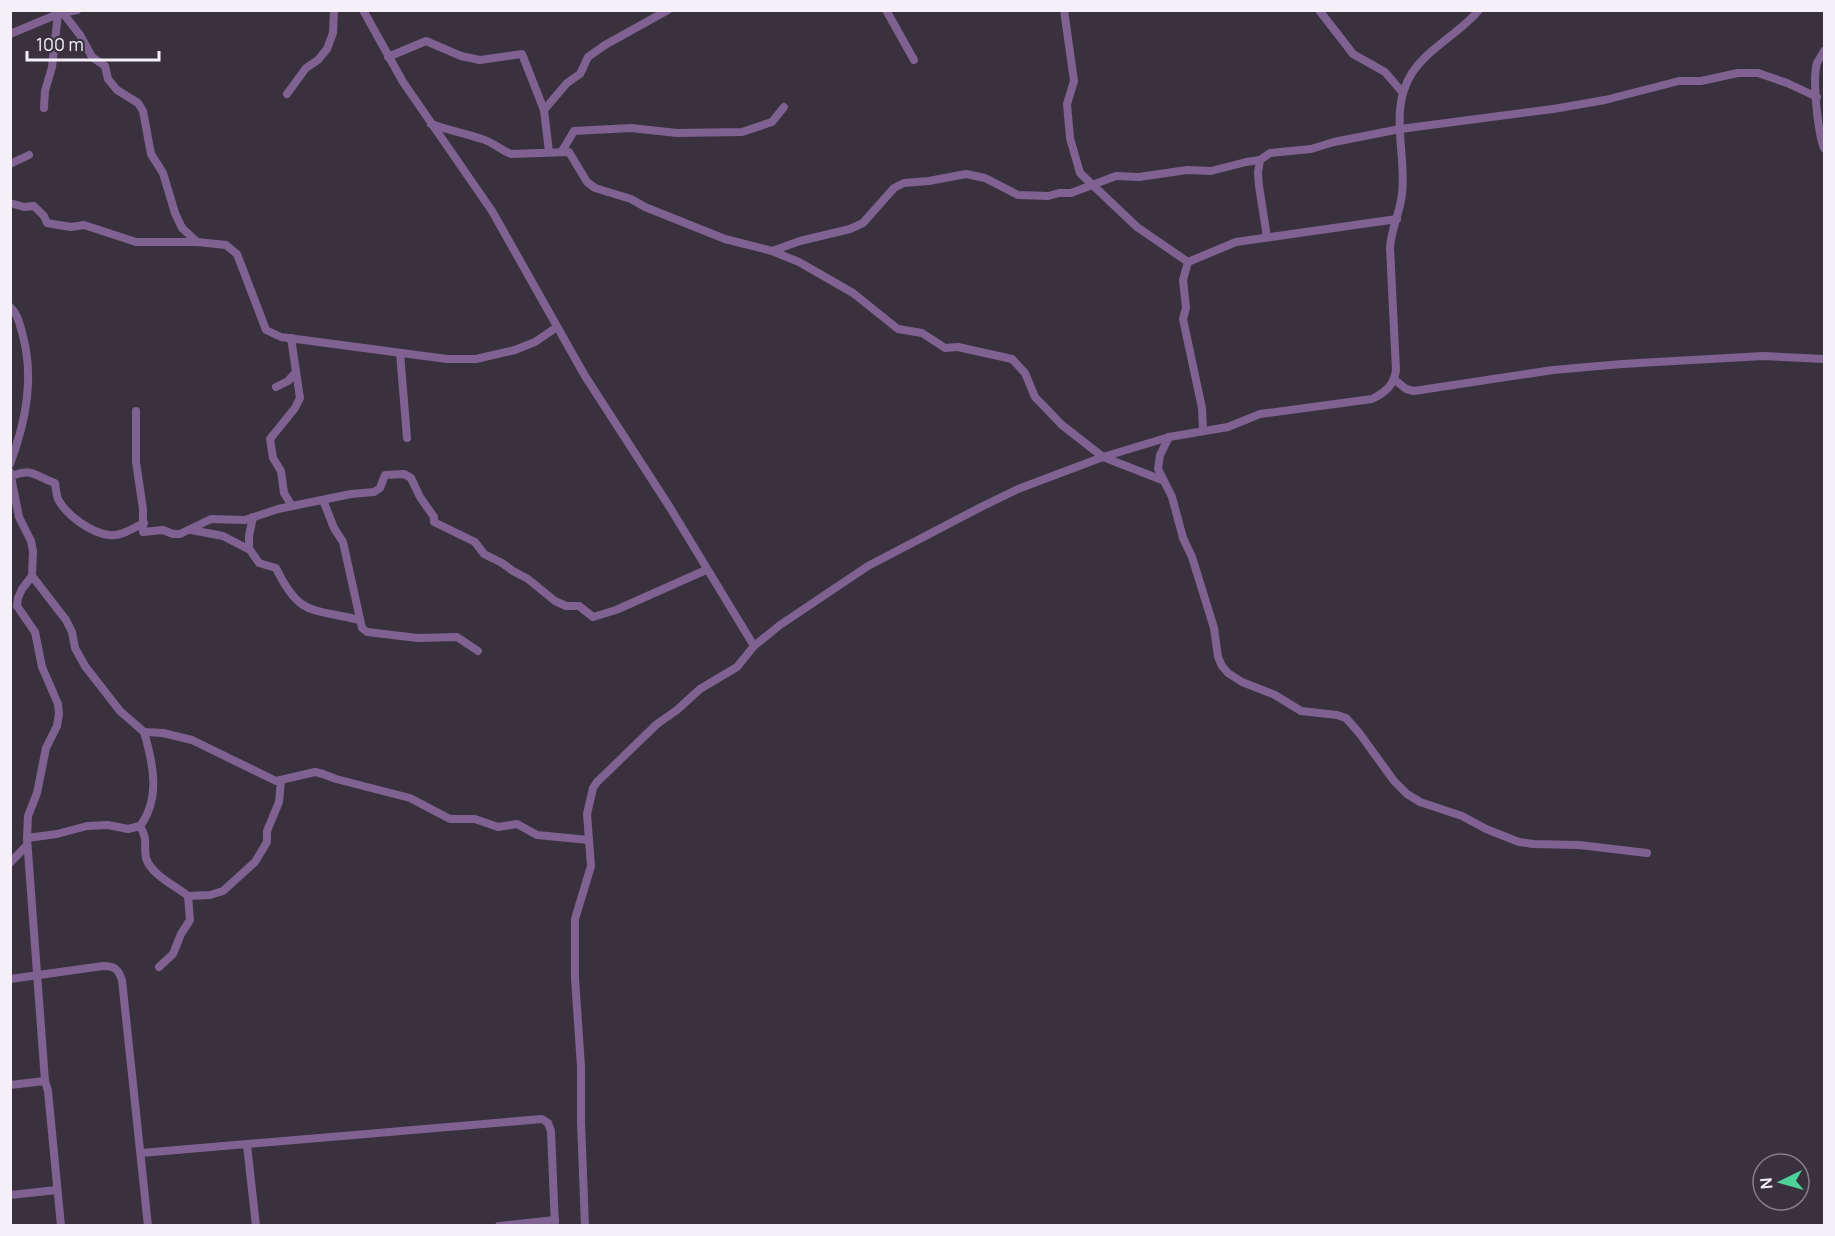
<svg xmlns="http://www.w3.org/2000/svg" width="1835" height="1236" font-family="Manrope,sans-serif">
  <rect width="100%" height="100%" fill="#39323e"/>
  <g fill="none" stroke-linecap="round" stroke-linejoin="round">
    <!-- minor -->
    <g stroke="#7f6292" stroke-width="8">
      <path d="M 363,10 L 403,82 L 492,211 L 585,376 L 669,506 L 754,646"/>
      <path d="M 886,10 L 914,60"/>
      <path d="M 1064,10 L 1074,81 L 1067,104 L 1070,138 L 1080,173 L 1137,227 L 1188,262"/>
      <path d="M 1319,10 L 1353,54 L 1385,72 L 1403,93"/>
      <path d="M 63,13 L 80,35 L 92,57 L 105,66 L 108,79 L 117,90 L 138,103 L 143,111 L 151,154 L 163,173 L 175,213 L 182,228 L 197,242"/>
      <path d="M 10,34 L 58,14 L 77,10"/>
      <path d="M 1824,51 C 1822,55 1819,59 1817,63 C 1812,79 1818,133 1824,148"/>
      <path d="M 388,57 L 426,41 L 461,56 L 480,60 L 522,54 L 544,110"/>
      <path d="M 287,94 L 306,68 L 318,60 L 327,49 L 333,33 L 334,10"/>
      <path d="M 44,108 L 45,91 L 52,67 L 58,14"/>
      <path d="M 431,124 C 447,130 465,133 482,139 C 493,142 500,150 511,154 L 569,152 L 587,182 L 595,188 L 631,199 L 645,207 L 725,239 L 772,251 L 799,262 L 853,293 L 898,329 L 922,333 L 945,348 L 958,347 L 1012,359 L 1025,373 L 1035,397 L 1062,425 L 1103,457 L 1162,480"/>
      <path d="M 562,151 L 574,131 L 631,128 L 677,133 L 742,132 L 772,122 L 784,107"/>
      <path d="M 549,152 L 544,110 L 567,83 L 580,74 L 588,57 L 605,45 L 668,10"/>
      <path d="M 10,164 L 29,155"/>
      <path d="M 10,203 L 24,207 L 34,206 L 44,216 L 47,223 L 71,227 L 84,225 L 136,242 L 197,242 L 226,245 L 237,254 L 266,330 L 281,337 L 447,359 L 476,359 L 515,350 L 535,342 L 557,327"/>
      <path d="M 1267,237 L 1259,186 L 1258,173 L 1260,160 L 1270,153 L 1311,149 L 1334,142 L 1400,129 L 1553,109 L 1605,100 L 1679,81 L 1701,81 L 1738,73 L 1758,73 L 1787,83 L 1817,97"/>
      <path d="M 772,251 L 800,241 L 850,229 L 863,223 L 894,188 L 904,183 L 929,181 L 966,174 L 985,178 L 1018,195 L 1048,196 L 1059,193 L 1071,193 L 1116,176 L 1139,177 L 1187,170 L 1211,171 L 1246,162 L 1260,160"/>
      <path d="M 10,307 C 18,314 19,323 22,332 C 35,377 26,421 10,464"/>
      <path d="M 291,338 L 300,398 L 295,408 L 270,439 L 273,458 L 281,471 L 284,493 L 292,506"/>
      <path d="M 400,353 L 407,438"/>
      <path d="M 1394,379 L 1406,389 L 1414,391 L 1553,370 L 1622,364 L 1763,356 L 1824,359"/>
      <path d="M 276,387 L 288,381 L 296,372"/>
      <path d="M 136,411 L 136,462 L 143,509 L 143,532 L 163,530 L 173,534 L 180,534 L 211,519 L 245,520 L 278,509 L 351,494 L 374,492 L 380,488 L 385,475 L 404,474 L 411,478 L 420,497 L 434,517 L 434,522 L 475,542 L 484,554 L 502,563 L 513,571 L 528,579 L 555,601 L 566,606 L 579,606 L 593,617 L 616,610 L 706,570"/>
      <path d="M 1203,430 L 1202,408 L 1183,319 L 1186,308 L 1183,280 L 1188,262 L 1236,242 L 1397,219"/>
      <path d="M 1169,437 L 1160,455 L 1158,469 L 1172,497 L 1183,538 L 1192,557 L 1214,628 L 1218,657 L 1222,666 L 1228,673 L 1242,682 L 1275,695 L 1301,711 L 1337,715 L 1346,718 L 1360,734 L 1394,781 L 1407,794 L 1420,802 L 1462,816 L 1486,829 L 1519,842 L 1533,844 L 1579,845 L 1647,853"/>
      <path d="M 10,472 L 19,517 L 31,541 L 33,551 L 32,576 L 66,620 L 72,632 L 75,648 L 85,666 L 120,711 L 144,732 L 163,733 L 192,740 L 276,781 L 315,772 L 323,774 L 336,779 L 410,798 L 450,819 L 475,819 L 498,827 L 517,824 L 537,835 L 589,840"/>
      <path d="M 12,476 C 32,467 36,477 55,483 C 56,489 56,496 59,501 C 68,516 91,533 109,535 C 121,537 133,528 144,523"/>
      <path d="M 323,500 L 334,528 L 343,542 L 362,628 L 367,632 L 418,638 L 457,637 L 478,651"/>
      <path d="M 191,530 L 223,536 L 250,550 L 259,563 L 276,568 C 300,618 313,608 359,620"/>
      <path d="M 249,549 L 249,536 L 253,517"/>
      <path d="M 32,576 L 22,589 L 18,598 L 17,606 L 35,632 L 42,667 L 58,704 L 59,714 L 57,726 L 46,748 L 37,793 L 28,816 L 27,838 L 45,1081 L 48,1091 L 61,1226"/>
      <path d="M 140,826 C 149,842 143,845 146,858 C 151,875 176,886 188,896 L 190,920 L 181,934 L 173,954 L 159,967"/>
      <path d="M 27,838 L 57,834 L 87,826 L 108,825 L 128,829 L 140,826 C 161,798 153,763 144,732"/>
      <path d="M 10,863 L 27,845"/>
      <path d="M 188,896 L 210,895 L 223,891 L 255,862 L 267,842 L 267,831 L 279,802 L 281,780"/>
      <path d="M 10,979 L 103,966 C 115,966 118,969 122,980 L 148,1226"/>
      <path d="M 10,1085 L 45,1081"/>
      <path d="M 247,1145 L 256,1226"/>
      <path d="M 141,1153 L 542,1119 L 548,1123 L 551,1131 L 555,1226"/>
      <path d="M 10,1195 L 57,1190"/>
      <path d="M 499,1226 L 555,1220"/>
      <path d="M 585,1226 L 581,1122 L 581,1067 L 575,978 L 575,919 L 591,866 L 587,814 L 593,788 L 597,782 L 657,724 L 677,710 L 700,689 L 737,667 L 754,646 L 780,625 L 868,566 L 983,506 L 1018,489 L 1103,457 L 1169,437 L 1228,427 L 1260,414 L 1372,399 C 1386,392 1394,385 1396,370 L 1390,248 C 1391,229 1400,213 1402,194 C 1407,154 1388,110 1412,73 C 1429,47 1459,34 1479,10"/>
    </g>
  </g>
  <!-- border -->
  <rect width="1835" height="1236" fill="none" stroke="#f5f0f8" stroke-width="24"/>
  <!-- north arrow -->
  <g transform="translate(1781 1182) rotate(265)"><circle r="28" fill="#39323e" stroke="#847e88" stroke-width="1.5"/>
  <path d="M0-4.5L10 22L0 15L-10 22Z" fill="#4dd39a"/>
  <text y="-9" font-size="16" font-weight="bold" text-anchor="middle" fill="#f5f0f8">N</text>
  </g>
  <!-- scale -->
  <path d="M27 51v9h132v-9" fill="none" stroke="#f5f0f8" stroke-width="3"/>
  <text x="36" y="51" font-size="18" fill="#f5f0f8" stroke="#39323e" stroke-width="4.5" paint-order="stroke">100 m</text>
</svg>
